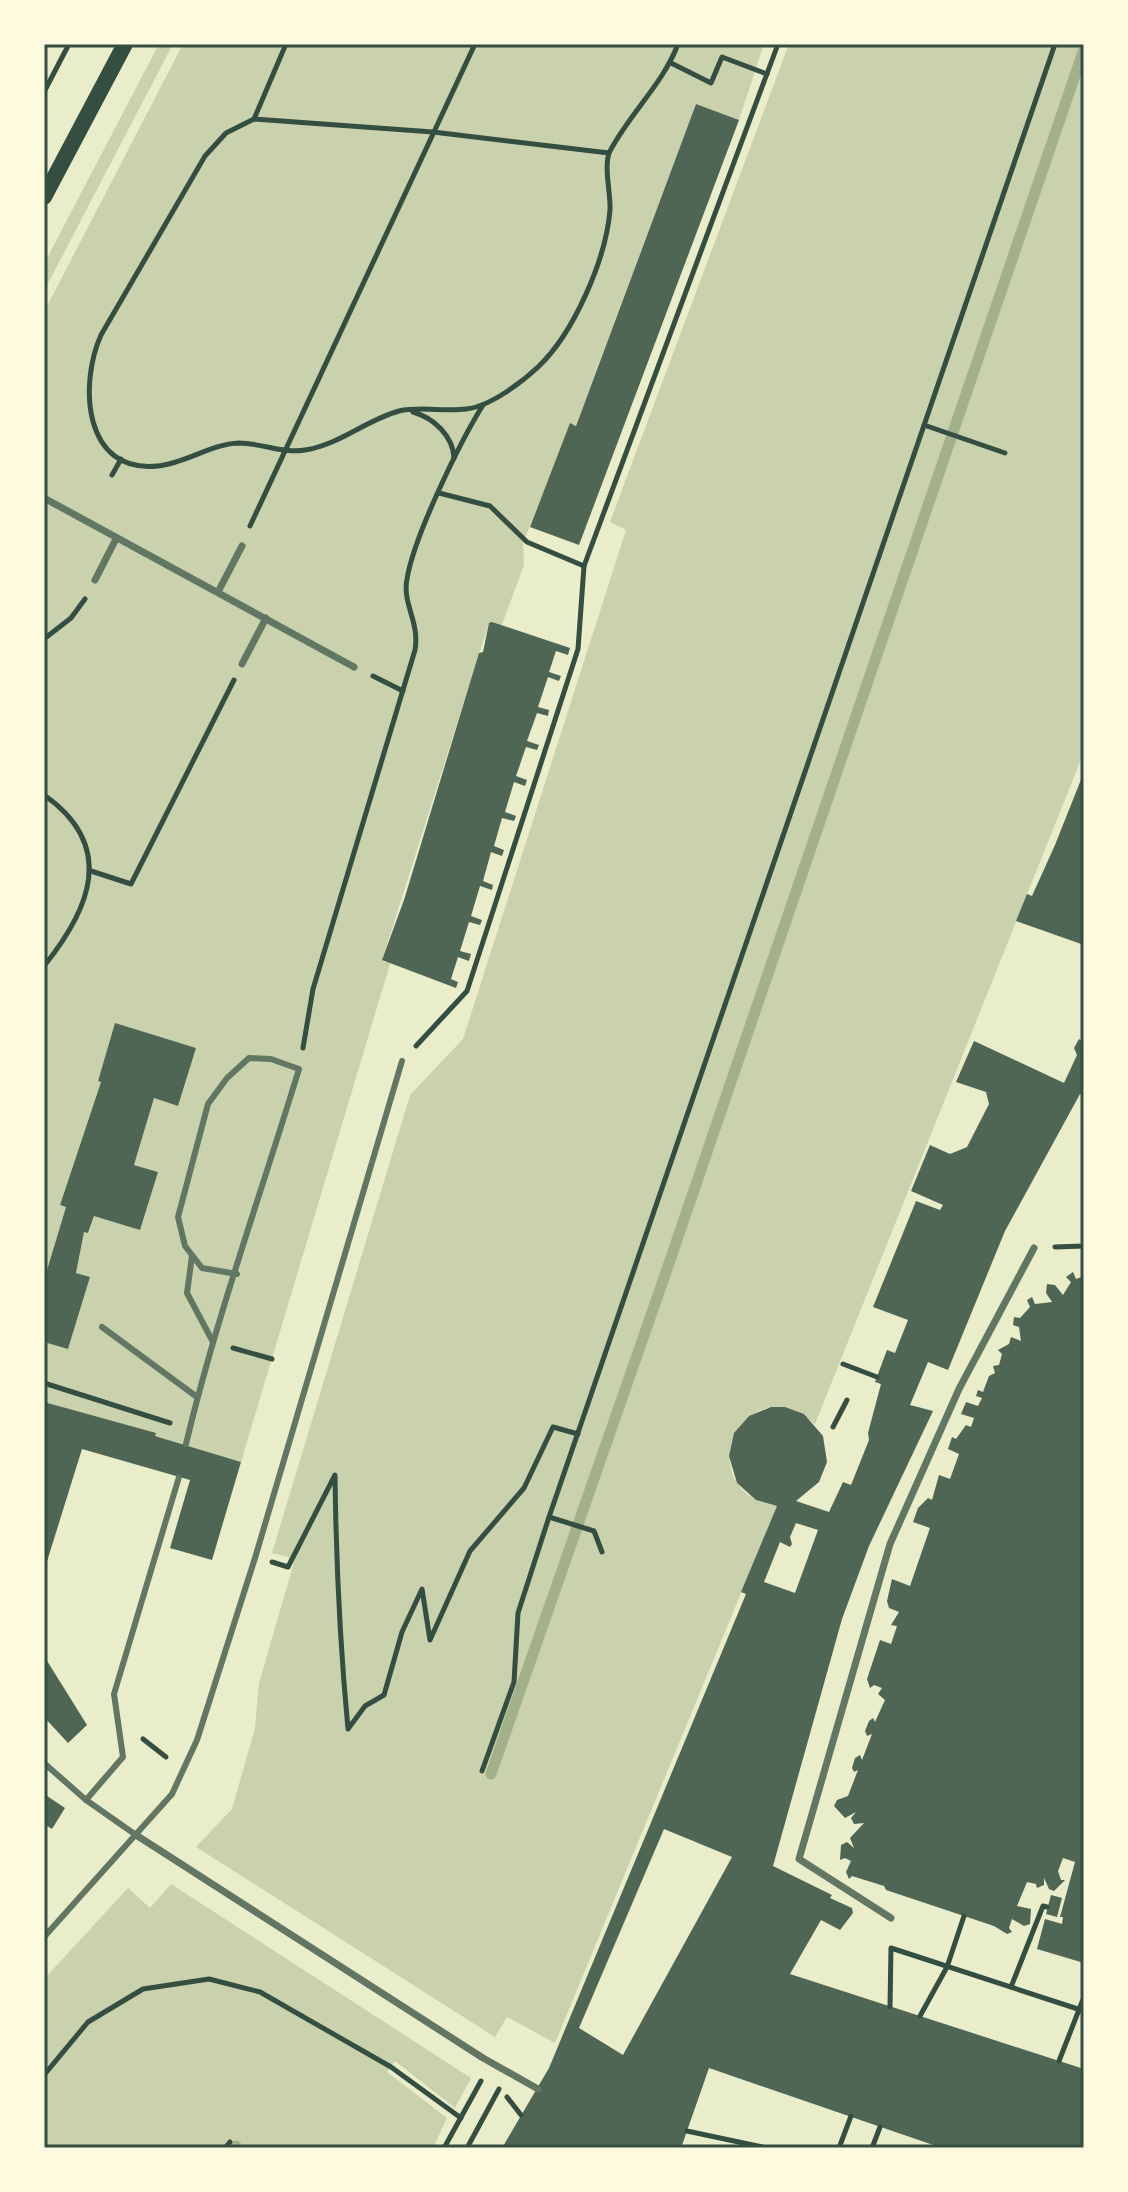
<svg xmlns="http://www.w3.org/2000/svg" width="1128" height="2192" font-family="Jost,sans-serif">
  <rect width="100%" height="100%" fill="#e9edc9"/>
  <!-- green -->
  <g fill="#cad2ad">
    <path d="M 159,44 L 173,44 L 44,291 L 44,264 Z"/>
    <path d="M 183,44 L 764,44 L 739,120 L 696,104 L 576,425 L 571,424 L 523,543 L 524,565 L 501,627 L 489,623 L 383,957 L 384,962 L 391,961 L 390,964 L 241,1462 L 44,1402 L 44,1342 L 68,1349 L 90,1277 L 76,1273 L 84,1232 L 89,1232 L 94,1216 L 158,1172 L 134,1165 L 154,1098 L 178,1106 L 196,1048 L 115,1024 L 98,1081 L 101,1082 L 60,1205 L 66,1207 L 44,1280 L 44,312 Z"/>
    <path d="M 789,44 L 1084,44 L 1084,752 L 815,1424 C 742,1362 686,1491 777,1506 L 555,2043 L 507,2017 L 495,2037 L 196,1847 L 232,1809 L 255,1728 L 259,1683 L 295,1559 L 272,1553 L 410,1095 L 463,1039 L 626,530 L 610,522 Z"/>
    <path d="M 171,1884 L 471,2078 L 455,2108 L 395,2061 L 387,2072 L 447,2118 L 433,2148 L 44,2148 L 44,1979 L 128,1888 L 150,1908 Z"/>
  </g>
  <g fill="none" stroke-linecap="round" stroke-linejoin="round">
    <!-- stream -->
    <g stroke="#a3b18a" stroke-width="11">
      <path d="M 491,1774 L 665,1275 L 1084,49"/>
      <path d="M 235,2148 L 236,2146"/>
    </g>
  </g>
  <!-- building -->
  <g fill="#4f6655" fill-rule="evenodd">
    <path d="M 696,104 L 739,120 L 579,545 L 530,527 L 570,423 L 576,426 Z"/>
    <path d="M 492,622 L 570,648 L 568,655 L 556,651 L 549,672 L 561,676 L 559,681 L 548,677 L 538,707 L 549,710 L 548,716 L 537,713 L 527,741 L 539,745 L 537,750 L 526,747 L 516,776 L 527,780 L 525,786 L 514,782 L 505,812 L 516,816 L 514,821 L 502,818 L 494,846 L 504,850 L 502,856 L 491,852 L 483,881 L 493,885 L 492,890 L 480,886 L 471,916 L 482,920 L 480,925 L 469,922 L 460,951 L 471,954 L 469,961 L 458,957 L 451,979 L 458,982 L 456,988 L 382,960 L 404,900 L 479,653 L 483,652 L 489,623 Z"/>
    <path d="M 1084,772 L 1084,945 L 1016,921 L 1027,894 L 1032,896 L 1055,845 Z"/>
    <path d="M 115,1023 L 196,1048 L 178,1106 L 154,1098 L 134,1165 L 158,1172 L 140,1230 L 94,1216 L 88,1233 L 84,1232 L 76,1273 L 90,1277 L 68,1349 L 44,1342 L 44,1280 L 66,1207 L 60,1205 L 101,1082 L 98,1081 Z"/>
    <path d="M 1079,1039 L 1084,1042 L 1084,1096 L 1080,1094 L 1005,1231 L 948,1370 L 928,1362 L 910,1405 L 933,1411 L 869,1546 L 842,1619 L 773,1866 L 832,1895 L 830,1898 L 852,1908 L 853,1913 L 840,1930 L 821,1920 L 790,1974 L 1084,2069 L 1084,2148 L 942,2148 L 709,2068 L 681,2148 L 502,2148 L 549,2068 L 746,1594 L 741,1592 L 777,1506 L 756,1500 L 737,1483 L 729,1456 L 734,1433 L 749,1416 L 771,1407 L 785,1407 L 804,1414 L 823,1436 L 827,1462 L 819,1482 L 796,1501 L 829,1512 L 843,1482 L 851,1485 L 869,1440 L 868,1433 L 881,1384 L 875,1382 L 887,1350 L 895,1353 L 908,1320 L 873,1307 L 916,1201 L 940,1210 L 943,1205 L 911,1191 L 930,1145 L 950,1154 L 967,1147 L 989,1104 L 986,1092 L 956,1082 L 974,1041 L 1064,1083 L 1077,1055 L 1074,1048 ZM 796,1523 L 818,1530 L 795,1593 L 764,1582 L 780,1542 L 790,1547 L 792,1544 L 790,1537 ZM 664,1829 L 732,1857 L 623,2055 L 579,2028 Z"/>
    <path d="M 1073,1272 L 1076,1279 L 1084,1276 L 1084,1963 L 1037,1949 L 1045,1919 L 1062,1924 L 1063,1917 L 1060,1917 L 1075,1862 L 1063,1858 L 1058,1871 L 1061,1880 L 1065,1880 L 1054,1891 L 1049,1889 L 1044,1878 L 1044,1885 L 1037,1888 L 1036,1884 L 1027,1882 L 1017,1906 L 1031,1909 L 1030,1924 L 1024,1926 L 1012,1919 L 1009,1928 L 1012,1932 L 1007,1934 L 994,1926 L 886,1890 L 884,1886 L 852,1876 L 849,1879 L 846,1872 L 851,1861 L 845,1858 L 840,1860 L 841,1845 L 847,1842 L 854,1848 L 850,1838 L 864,1823 L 854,1824 L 851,1818 L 856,1812 L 845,1818 L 834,1806 L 837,1800 L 848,1796 L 858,1770 L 854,1772 L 852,1768 L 855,1758 L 860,1755 L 862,1760 L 872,1734 L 867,1736 L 865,1731 L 869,1721 L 873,1718 L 875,1722 L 885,1700 L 878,1694 L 882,1688 L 874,1685 L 870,1688 L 867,1679 L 880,1640 L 891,1644 L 897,1626 L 891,1625 L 899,1612 L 889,1608 L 887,1601 L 892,1579 L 910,1586 L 930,1528 L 913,1522 L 918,1508 L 928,1498 L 932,1500 L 939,1475 L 950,1479 L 959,1454 L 948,1449 L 952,1437 L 956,1439 L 966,1425 L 971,1427 L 974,1418 L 961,1414 L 966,1402 L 978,1406 L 982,1398 L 976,1396 L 978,1390 L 983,1392 L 989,1376 L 995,1373 L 993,1366 L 999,1365 L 1002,1354 L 998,1350 L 1009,1344 L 1011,1337 L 1021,1341 L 1019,1327 L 1013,1325 L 1014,1317 L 1020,1318 L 1030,1307 L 1027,1300 L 1032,1297 L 1035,1304 L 1052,1302 L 1046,1293 L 1047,1284 L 1055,1285 L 1063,1295 L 1071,1282 L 1066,1277 Z"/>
    <path d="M 44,1402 L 156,1433 L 155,1436 L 241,1462 L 212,1560 L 170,1548 L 190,1480 L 82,1449 L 44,1571 Z"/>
    <path d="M 44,1656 L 87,1725 L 68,1743 L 44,1717 Z"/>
    <path d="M 44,1794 L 65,1808 L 52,1829 L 44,1824 Z"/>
    <path d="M 1051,1895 L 1062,1898 L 1057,1917 L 1046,1914 Z"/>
  </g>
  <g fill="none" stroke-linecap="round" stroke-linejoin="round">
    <!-- path -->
    <g stroke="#344e41" stroke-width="5">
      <path d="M 671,63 L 711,83 L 722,57 L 767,74"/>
      <path d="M 44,92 L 69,44"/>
      <path d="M 254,119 L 286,44"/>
      <path d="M 609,153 L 433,132 L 254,119 L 226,133 L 205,156 L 101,335 C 79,384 83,474 158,466 C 186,463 211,444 239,443 C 261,443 284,454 305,450 C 339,445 366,420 399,411 C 421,406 444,412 466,409 C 489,407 521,383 538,367 C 574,333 606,259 610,210 C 611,194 603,165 610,151 C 630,113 663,84 678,44"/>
      <path d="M 413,412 C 434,418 453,436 454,458"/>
      <path d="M 924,425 L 1005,453"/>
      <path d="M 112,475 L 121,459"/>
      <path d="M 439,493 L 490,506 L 527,542 L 584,566"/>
      <path d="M 250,526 L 475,44"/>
      <path d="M 44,639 L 71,618 L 85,599"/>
      <path d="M 373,676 L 403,691"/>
      <path d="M 44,795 C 117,846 90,909 44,966"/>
      <path d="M 91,871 L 131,884 L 234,680"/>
      <path d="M 416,1046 L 467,991 L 578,649 L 584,566 L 778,44"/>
      <path d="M 303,1048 L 313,989 L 415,650 C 420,622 402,604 407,579 C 414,536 460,442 483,405"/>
      <path d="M 1055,1247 L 1084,1246"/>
      <path d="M 233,1348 L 272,1359"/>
      <path d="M 843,1364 L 877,1377"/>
      <path d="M 44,1383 L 170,1423"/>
      <path d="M 833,1427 L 847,1400"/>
      <path d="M 549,1517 L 594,1531 L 602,1552"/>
      <path d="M 272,1562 L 288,1567 L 335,1475 C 336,1560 340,1645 348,1729 L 365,1706 L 384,1695 L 402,1632 L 422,1589 L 430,1640 L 470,1551 L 524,1488 L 553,1427 L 578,1434"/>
      <path d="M 143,1739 L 166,1757"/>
      <path d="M 482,1771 L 514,1682 L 518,1613 L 549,1517 L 1055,44"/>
      <path d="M 1011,1987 L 1043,1906 L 1047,1907"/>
      <path d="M 890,2007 L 891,1948 L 1084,2011"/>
      <path d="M 920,2016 L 947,1967 L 964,1916"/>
      <path d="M 1059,2061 L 1084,1997"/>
      <path d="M 44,2075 L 88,2022 L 143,1989 L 209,1979 L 260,1992 L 391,2067 L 461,2118"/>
      <path d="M 507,2097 L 521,2115"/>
      <path d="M 687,2131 L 767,2148"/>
      <path d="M 225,2148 L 230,2142"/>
      <path d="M 444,2148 L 481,2081"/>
      <path d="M 467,2148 L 499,2089"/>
      <path d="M 839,2148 L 851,2116"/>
      <path d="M 872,2148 L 880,2127"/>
    </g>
    <!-- service -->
    <g stroke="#617663" stroke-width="6">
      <path d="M 192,1256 L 187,1293 L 213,1342"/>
      <path d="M 102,1327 L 197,1397"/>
      <path d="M 186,1444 C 216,1318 261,1194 299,1069 L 271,1059 L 249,1058 L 227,1078 L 208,1104 L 178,1217 L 185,1246 L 202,1268 L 237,1274"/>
      <path d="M 44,1763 L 86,1800 L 136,1835"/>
      <path d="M 86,1800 L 123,1757 L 114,1694 L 179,1477"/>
      <path d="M 44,1937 L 172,1794 L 197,1740 L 255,1558 L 402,1061"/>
    </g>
    <!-- pedestrian -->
    <g stroke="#617663" stroke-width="7">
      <path d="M 44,498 L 354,667"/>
      <path d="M 95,580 L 116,539"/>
      <path d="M 218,592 L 242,546"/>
      <path d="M 242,664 L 266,618"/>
      <path d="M 136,1835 L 483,2058 L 538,2089"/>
      <path d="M 891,1918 L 799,1859 L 890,1544 L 959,1389 L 1034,1248"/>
    </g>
    <!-- secondary -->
    <path stroke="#344e41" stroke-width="16" d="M 44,197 L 125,44"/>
  </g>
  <!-- border -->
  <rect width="1128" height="2192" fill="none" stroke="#fefae0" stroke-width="92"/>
  <rect x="46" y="46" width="1036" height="2100" fill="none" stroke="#344e41" stroke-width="3"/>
</svg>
